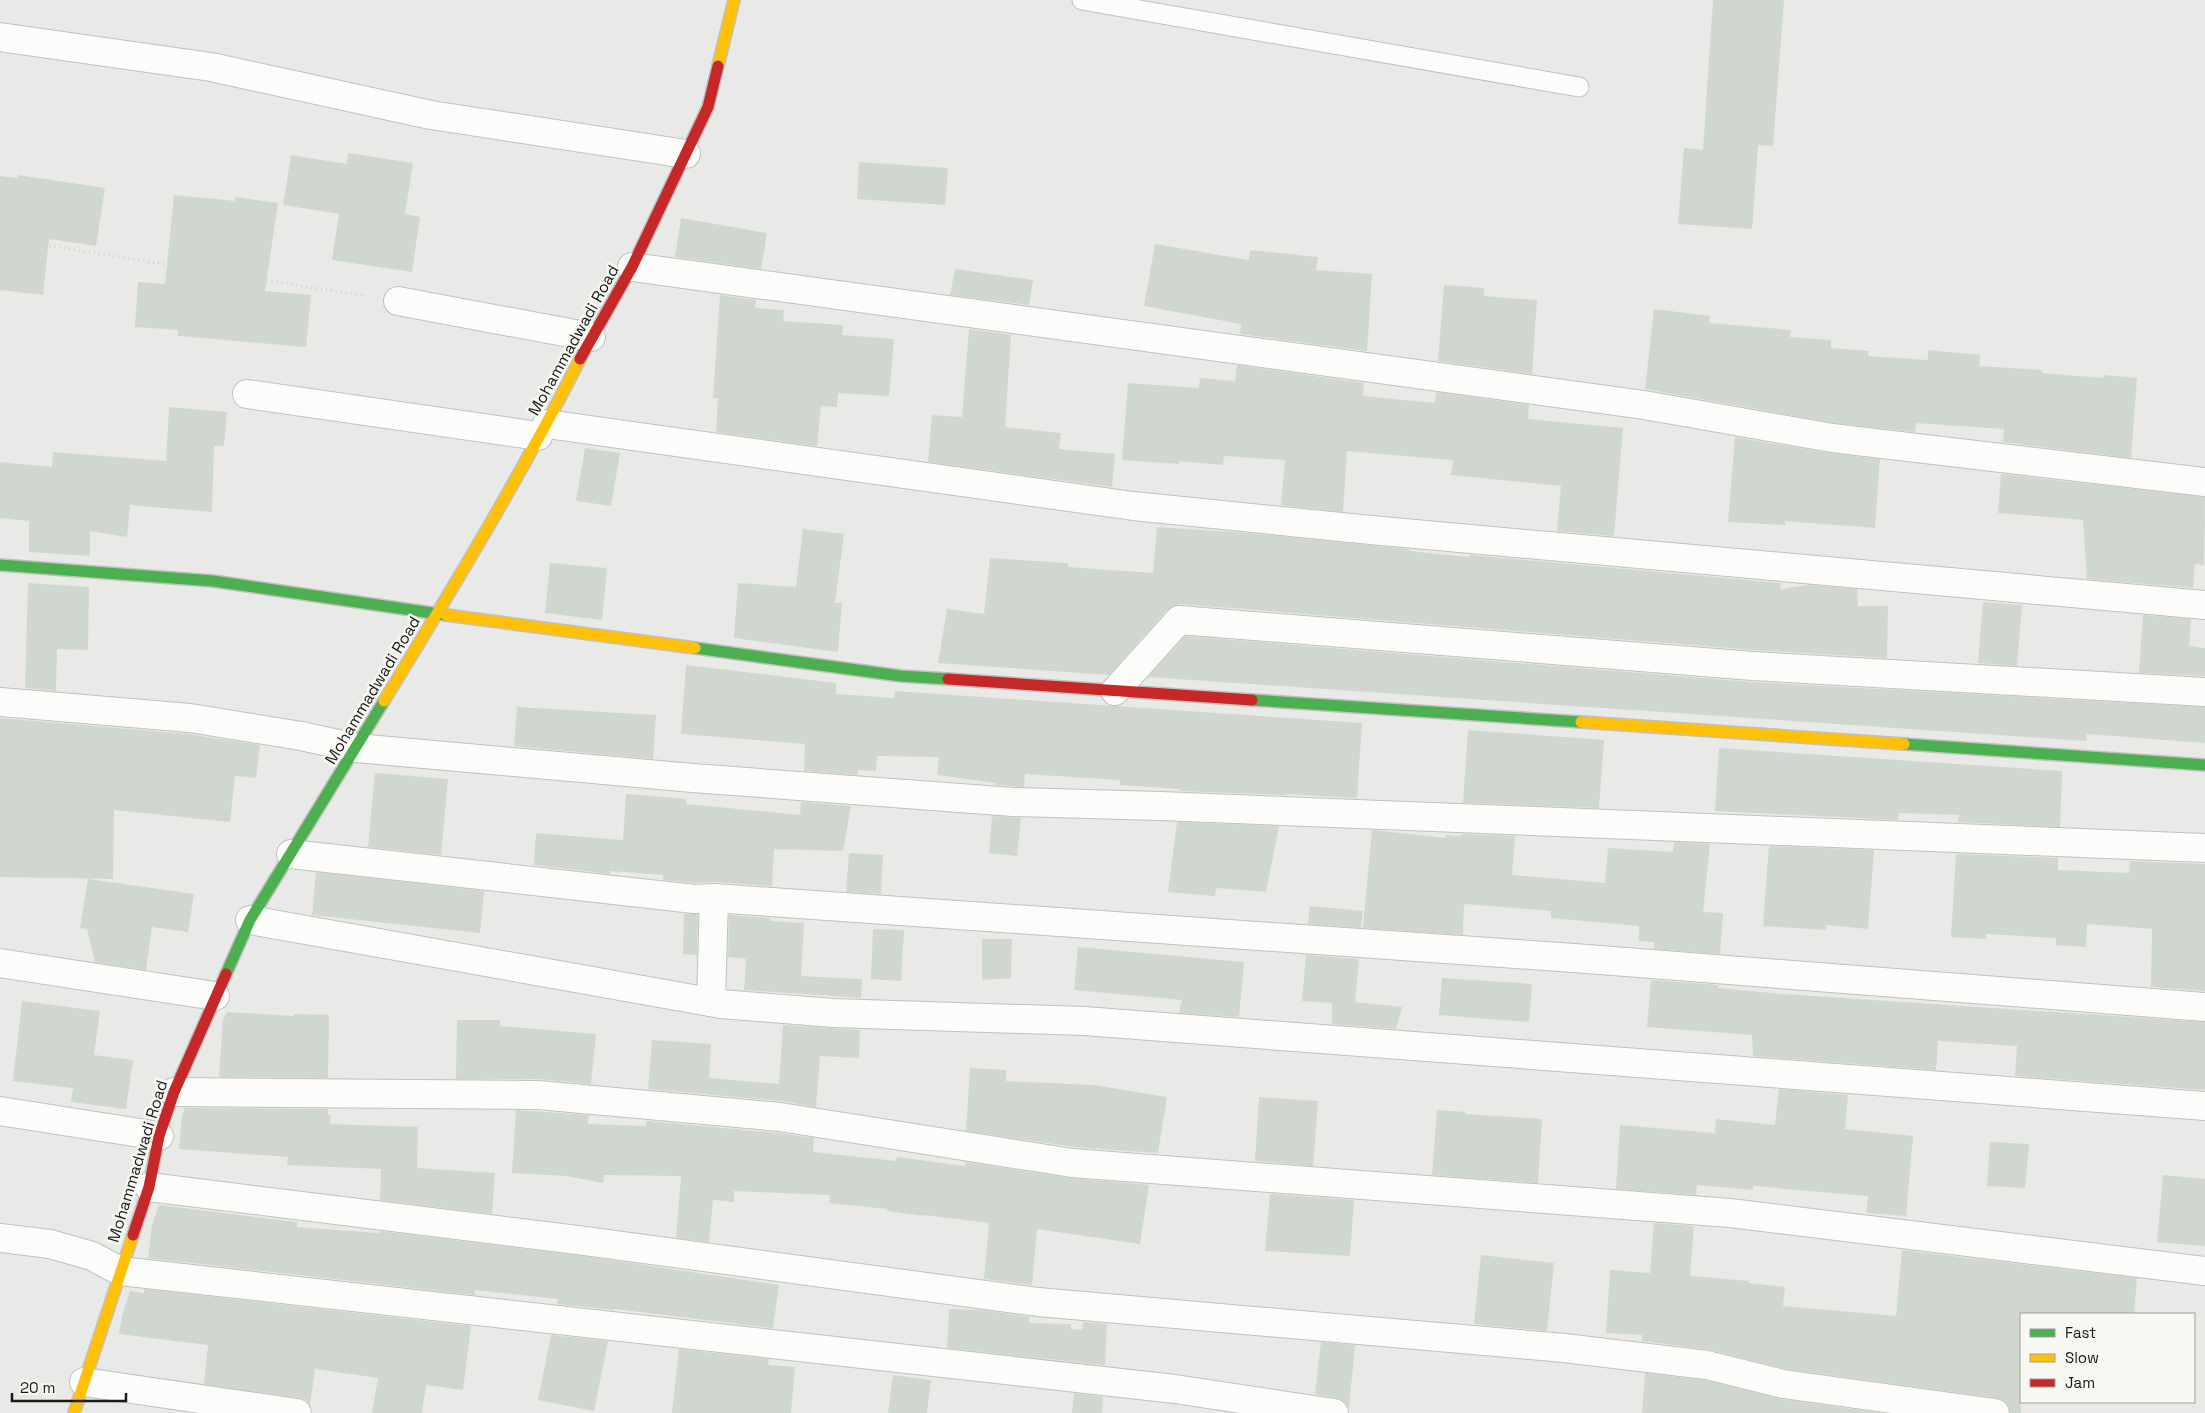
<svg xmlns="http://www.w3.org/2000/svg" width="2205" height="1413" font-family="'Space Grotesk',sans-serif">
  <rect width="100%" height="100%" fill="#e9eae7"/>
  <!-- building -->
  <g fill="#d0d7ce">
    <path d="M 1713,0 L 1784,0 L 1773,146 L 1758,145 L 1752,229 L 1678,224 L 1684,148 L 1703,150 Z"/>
    <path d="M 348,153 L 413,163 L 405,214 L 420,217 L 412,272 L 332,260 L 339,214 L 283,205 L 291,155 L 347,164 Z"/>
    <path d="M 859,162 L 948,168 L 945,205 L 857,199 Z"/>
    <path d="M 18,175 L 105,188 L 96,246 L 49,239 L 43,295 L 0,290 L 0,176 L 17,178 Z"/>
    <path d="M 174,195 L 235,201 L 235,197 L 278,203 L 265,291 L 311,295 L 306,347 L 178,336 L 178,330 L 135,327 L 138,282 L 165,284 Z"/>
    <path d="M 681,218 L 767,233 L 761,269 L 675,257 Z"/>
    <path d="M 1155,244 L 1249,260 L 1250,250 L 1318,257 L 1316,270 L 1372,274 L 1367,351 L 1240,334 L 1241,324 L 1144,306 Z"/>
    <path d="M 955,269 L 1033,280 L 1029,305 L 950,295 Z"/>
    <path d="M 1444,285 L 1484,288 L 1484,296 L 1537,300 L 1532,374 L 1438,361 Z"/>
    <path d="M 720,295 L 756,300 L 755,308 L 784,310 L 783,321 L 843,325 L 842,335 L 894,339 L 889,396 L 838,393 L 837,407 L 821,406 L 817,446 L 716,432 L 718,398 L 713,398 Z"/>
    <path d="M 1654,309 L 1710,316 L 1709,323 L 1791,330 L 1790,337 L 1831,340 L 1831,348 L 1869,351 L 1868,356 L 1928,360 L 1928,350 L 1980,355 L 1979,366 L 2042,370 L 2042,373 L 2103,378 L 2104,375 L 2137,378 L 2131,458 L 2003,442 L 2004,429 L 1916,423 L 1915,432 L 1834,423 L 1645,389 Z"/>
    <path d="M 969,329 L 1011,335 L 1005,427 L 1061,433 L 1059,449 L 1115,454 L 1112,487 L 928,462 L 932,415 L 962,417 Z"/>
    <path d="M 1237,365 L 1364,383 L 1363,396 L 1435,403 L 1436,392 L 1529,405 L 1528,419 L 1623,428 L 1614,536 L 1557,531 L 1561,486 L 1451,475 L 1453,460 L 1347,451 L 1343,512 L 1281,505 L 1285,460 L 1224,456 L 1223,465 L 1179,461 L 1179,464 L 1122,460 L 1128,383 L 1199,388 L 1200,378 L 1235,381 Z"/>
    <path d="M 169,407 L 227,412 L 224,446 L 214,446 L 212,512 L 130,505 L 127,537 L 90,531 L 90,556 L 29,552 L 29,521 L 0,518 L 0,462 L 52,467 L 53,452 L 166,461 Z"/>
    <path d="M 1735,437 L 1829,453 L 1880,459 L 1875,528 L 1785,521 L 1785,525 L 1728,522 Z"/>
    <path d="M 585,448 L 620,453 L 611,506 L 576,501 Z"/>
    <path d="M 2001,474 L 2205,497 L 2204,565 L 2195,564 L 2193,588 L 2087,579 L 2083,520 L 1998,513 Z"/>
    <path d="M 1157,527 L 1246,533 L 1409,549 L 1409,551 L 1469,557 L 1470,555 L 1781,583 L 1780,589 L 1809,585 L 1857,589 L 1858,606 L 1888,606 L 1887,658 L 1754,650 L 1180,604 L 1173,606 L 1167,610 L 1109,675 L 938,663 L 947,609 L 984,614 L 990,558 L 1068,563 L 1068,567 L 1153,573 Z"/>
    <path d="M 803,529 L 844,534 L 835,603 L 842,603 L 838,652 L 734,638 L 738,583 L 796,587 Z"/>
    <path d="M 550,563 L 607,568 L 602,620 L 545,613 Z"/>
    <path d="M 28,583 L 89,587 L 88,650 L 57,649 L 56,691 L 25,688 Z"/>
    <path d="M 1983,602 L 2022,605 L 2017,666 L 1978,663 Z"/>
    <path d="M 2143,615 L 2191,619 L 2189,646 L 2205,648 L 2205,676 L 2139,673 Z"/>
    <path d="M 1185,636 L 1752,682 L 2205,707 L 2205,743 L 2087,734 L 2086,741 L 1148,677 Z"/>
    <path d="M 686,665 L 836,683 L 836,694 L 894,698 L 895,691 L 1362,723 L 1357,798 L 1286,794 L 1286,795 L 1180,791 L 1181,789 L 1120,785 L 1120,780 L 1025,774 L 1024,787 L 995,785 L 996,783 L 937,775 L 939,757 L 877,756 L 876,771 L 858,770 L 857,775 L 804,771 L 805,744 L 681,734 Z"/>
    <path d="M 517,707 L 656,715 L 653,759 L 514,746 Z"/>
    <path d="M 0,718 L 188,734 L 260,745 L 256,778 L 235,776 L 230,822 L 114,810 L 113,879 L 0,877 Z"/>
    <path d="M 1468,730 L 1604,740 L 1599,808 L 1463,803 Z"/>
    <path d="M 1719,748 L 2062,771 L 2060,827 L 1958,822 L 1959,815 L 1899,813 L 1898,820 L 1715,811 Z"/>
    <path d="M 375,773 L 448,779 L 441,855 L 368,847 Z"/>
    <path d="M 626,794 L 686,799 L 686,804 L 800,815 L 801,802 L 851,806 L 843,851 L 774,849 L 772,886 L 715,882 L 694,883 L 663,880 L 663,875 L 610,871 L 610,874 L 534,865 L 536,833 L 623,840 Z"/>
    <path d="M 992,816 L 1021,818 L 1017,856 L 989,853 Z"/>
    <path d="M 1177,822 L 1279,826 L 1266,892 L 1216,888 L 1215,896 L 1168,892 Z"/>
    <path d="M 1372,830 L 1446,838 L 1446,835 L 1461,836 L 1461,834 L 1515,836 L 1512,875 L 1605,883 L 1608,848 L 1673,852 L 1674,842 L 1710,844 L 1703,912 L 1723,913 L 1720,954 L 1654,949 L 1654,942 L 1639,941 L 1639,926 L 1551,918 L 1551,911 L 1464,904 L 1463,935 L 1363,928 Z"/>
    <path d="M 1769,846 L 1874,850 L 1868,929 L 1826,925 L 1826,930 L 1763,926 Z"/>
    <path d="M 849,853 L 883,855 L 881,894 L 846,892 Z"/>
    <path d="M 1956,854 L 2058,858 L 2058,870 L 2129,873 L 2130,861 L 2205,864 L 2205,991 L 2151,987 L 2152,929 L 2087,924 L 2086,947 L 2056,945 L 2056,938 L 1986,934 L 1986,939 L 1951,937 Z"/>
    <path d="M 316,872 L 484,891 L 480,933 L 312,915 Z"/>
    <path d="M 88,879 L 194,894 L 188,932 L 152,927 L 146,970 L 95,962 L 87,929 L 80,928 Z"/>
    <path d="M 1310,906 L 1363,911 L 1361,928 L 1308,924 Z"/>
    <path d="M 684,914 L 698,914 L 697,955 L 683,954 Z"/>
    <path d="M 729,915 L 770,918 L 770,921 L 804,923 L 801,976 L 862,979 L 861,998 L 744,990 L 746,959 L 728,957 Z"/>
    <path d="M 873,929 L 904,930 L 901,981 L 871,979 Z"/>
    <path d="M 982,939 L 1012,939 L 1011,978 L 982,980 Z"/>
    <path d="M 1078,947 L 1244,962 L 1239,1017 L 1179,1013 L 1182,1000 L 1074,990 Z"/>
    <path d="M 1306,955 L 1359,959 L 1355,1002 L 1402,1007 L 1396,1029 L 1332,1024 L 1332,1003 L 1302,1001 Z"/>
    <path d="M 1442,978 L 1532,984 L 1529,1022 L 1439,1015 Z"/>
    <path d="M 1651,980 L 1719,985 L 1718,988 L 1782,994 L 2205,1022 L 2205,1090 L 2015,1076 L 2017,1046 L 1938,1041 L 1936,1070 L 1753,1056 L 1752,1035 L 1647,1027 Z"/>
    <path d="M 22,1001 L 100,1011 L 94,1055 L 133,1060 L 126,1109 L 71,1102 L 73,1088 L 13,1081 Z"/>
    <path d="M 227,1012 L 294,1016 L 294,1014 L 329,1015 L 328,1078 L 219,1077 L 223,1020 Z"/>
    <path d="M 457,1020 L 500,1020 L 500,1026 L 596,1034 L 591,1084 L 538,1079 L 456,1079 Z"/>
    <path d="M 783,1025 L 860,1030 L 859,1058 L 820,1056 L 816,1107 L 781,1101 L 648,1089 L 652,1040 L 711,1044 L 709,1078 L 779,1084 Z"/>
    <path d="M 970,1068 L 1006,1070 L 1006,1081 L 1094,1085 L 1167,1097 L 1158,1153 L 1074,1147 L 966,1131 Z"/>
    <path d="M 1779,1089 L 1848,1095 L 1845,1129 L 1913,1136 L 1906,1216 L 1866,1213 L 1868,1196 L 1753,1186 L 1753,1190 L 1697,1185 L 1696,1195 L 1616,1189 L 1620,1125 L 1715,1133 L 1716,1119 L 1775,1125 Z"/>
    <path d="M 1259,1097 L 1318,1101 L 1313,1166 L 1255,1161 Z"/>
    <path d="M 185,1108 L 328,1109 L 328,1115 L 331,1115 L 330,1124 L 418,1127 L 417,1168 L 495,1173 L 492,1214 L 380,1200 L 381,1169 L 287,1165 L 288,1157 L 179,1149 L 182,1116 Z"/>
    <path d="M 516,1110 L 589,1115 L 588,1124 L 646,1126 L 646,1121 L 778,1133 L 814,1138 L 813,1152 L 896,1161 L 897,1157 L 965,1166 L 965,1162 L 1070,1178 L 1149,1185 L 1140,1244 L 1037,1229 L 1032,1285 L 984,1279 L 989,1223 L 924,1215 L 923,1216 L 887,1211 L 887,1209 L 829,1203 L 830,1195 L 734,1191 L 734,1202 L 713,1200 L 709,1242 L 676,1238 L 681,1176 L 604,1175 L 603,1183 L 566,1176 L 512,1173 Z"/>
    <path d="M 1437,1110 L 1466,1112 L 1465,1114 L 1542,1119 L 1538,1183 L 1432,1175 Z"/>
    <path d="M 1990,1142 L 2029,1144 L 2025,1188 L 1987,1186 Z"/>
    <path d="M 2163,1175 L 2205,1179 L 2205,1246 L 2157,1242 Z"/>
    <path d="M 1270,1194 L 1354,1200 L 1350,1256 L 1265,1251 Z"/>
    <path d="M 159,1205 L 297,1222 L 297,1227 L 379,1233 L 379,1231 L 583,1256 L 779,1285 L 773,1328 L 614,1309 L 614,1310 L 557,1304 L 558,1299 L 475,1290 L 475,1295 L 148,1258 L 152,1225 Z"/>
    <path d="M 1654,1223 L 1694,1226 L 1690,1276 L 1749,1281 L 1749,1283 L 1785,1287 L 1783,1306 L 1896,1316 L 1902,1250 L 2137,1278 L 2134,1314 L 2021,1314 L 2021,1413 L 2010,1413 L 2009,1407 L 2005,1401 L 1997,1398 L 1786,1369 L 1711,1350 L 1642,1341 L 1642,1335 L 1606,1333 L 1610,1270 L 1650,1273 Z"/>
    <path d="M 1481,1255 L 1554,1263 L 1547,1331 L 1474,1324 Z"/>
    <path d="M 144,1289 L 471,1326 L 463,1390 L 426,1385 L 422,1413 L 372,1413 L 378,1378 L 315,1369 L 310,1405 L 306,1400 L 299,1398 L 204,1384 L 208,1345 L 119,1334 L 122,1316 L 130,1291 L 144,1293 Z"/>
    <path d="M 949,1309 L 982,1310 L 1030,1317 L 1029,1323 L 1071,1324 L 1071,1329 L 1082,1330 L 1083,1322 L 1107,1324 L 1105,1365 L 947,1348 Z"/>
    <path d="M 551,1335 L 608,1341 L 594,1411 L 538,1400 Z"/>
    <path d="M 1321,1342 L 1355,1345 L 1349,1408 L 1344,1401 L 1337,1398 L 1315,1394 Z"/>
    <path d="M 679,1349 L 769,1359 L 768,1365 L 795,1367 L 791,1413 L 672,1413 Z"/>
    <path d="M 1645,1373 L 1704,1380 L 1781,1399 L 1880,1413 L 1642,1413 Z"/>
    <path d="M 893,1375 L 931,1380 L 927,1413 L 888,1413 Z"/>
    <path d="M 1074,1393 L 1103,1397 L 1102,1413 L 1072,1413 Z"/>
  </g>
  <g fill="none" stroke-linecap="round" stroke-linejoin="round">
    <!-- lane casing -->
    <g stroke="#c1c1bf" stroke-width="21">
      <path id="lane" d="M 1082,0 L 1579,87"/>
    </g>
    <!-- street casing -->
    <g stroke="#c1c1bf" stroke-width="30">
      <g id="street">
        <path d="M 0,37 L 211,67 L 431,115 L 686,154"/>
        <path d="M 632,267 L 1644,405 L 1832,438 L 2205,482"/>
        <path d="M 398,301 L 591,337"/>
        <path d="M 247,394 L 538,436"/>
        <path d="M 547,424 L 1133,506 L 1371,530 L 2205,605"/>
        <path d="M 1115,691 L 1179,620 L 1753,666 L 2205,692"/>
        <path d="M 0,702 L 190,718 L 301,736 L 356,748 L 693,778 L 1013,802 L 1160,806 L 2205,848"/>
        <path d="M 291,854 L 694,899 L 714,898 L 1574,958 L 2205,1007"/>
        <path d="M 250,920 L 721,1004 L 833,1013 L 1084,1021 L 2205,1106"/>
        <path d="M 0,963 L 215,996"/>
        <path d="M 711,1002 L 714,898"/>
        <path d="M 174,1092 L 538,1095 L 780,1117 L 1072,1163 L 1730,1213 L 2205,1271"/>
        <path d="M 0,1111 L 159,1136"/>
        <path d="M 149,1187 L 585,1241 L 1038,1302 L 1564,1348 L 1707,1365 L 1783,1384 L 1995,1413"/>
        <path d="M 0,1238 L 50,1244 L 92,1256 L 120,1271 L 1175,1389 L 1334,1413"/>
        <path d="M 84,1382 L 297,1413"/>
      </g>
    </g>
    <!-- fast casing -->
    <g stroke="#c1c1bf" stroke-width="14">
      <g id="fast">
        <path d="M 0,565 L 213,581 L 446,615"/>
        <path d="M 695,648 L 901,676 L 948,679"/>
        <path d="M 1252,700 L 1581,722"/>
        <path d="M 1904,744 L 2205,765"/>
        <path d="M 226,974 L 250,920 L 384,701"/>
      </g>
    </g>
    <!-- slow casing -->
    <g stroke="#c1c1bf" stroke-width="14">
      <g id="slow">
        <path d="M 718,66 L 734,0"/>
        <path d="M 446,615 L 695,648"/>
        <path d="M 384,701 C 452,589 521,476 580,359"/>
        <path d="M 1581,722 L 1904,744"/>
        <path d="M 74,1413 L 133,1235"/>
      </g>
    </g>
    <!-- jam casing -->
    <g stroke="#c1c1bf" stroke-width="14">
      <g id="jam">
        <path d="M 580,359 L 632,267 L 708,107 L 718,66"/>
        <path d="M 948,679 L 1252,700"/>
        <path d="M 133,1235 L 149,1187 L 159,1136 L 174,1092 L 226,974"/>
      </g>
    </g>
    <!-- path -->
    <path stroke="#d0d0cf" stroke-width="3" stroke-dasharray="1 4" stroke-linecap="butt" d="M 0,238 L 366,296"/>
    <!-- lane -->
    <use href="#lane" stroke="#fcfcfb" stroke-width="19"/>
    <!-- street -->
    <use href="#street" stroke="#fcfcfb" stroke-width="28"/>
    <!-- fast -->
    <use href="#fast" stroke="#4caf50" stroke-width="11"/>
    <!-- slow -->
    <use href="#slow" stroke="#ffc107" stroke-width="11"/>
    <!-- jam -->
    <use href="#jam" stroke="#c62828" stroke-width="11"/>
  </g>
  <g text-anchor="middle" stroke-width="5" stroke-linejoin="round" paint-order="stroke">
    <!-- street labels -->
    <g font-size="16" fill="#181816" stroke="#f8f8f3">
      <text transform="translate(573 340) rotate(-61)" y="6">Mohammadwadi Road</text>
      <text transform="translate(372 690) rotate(-59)" y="6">Mohammadwadi Road</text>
      <text transform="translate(137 1161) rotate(-73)" y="6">Mohammadwadi Road</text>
    </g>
  </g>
  <!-- legend -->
  <rect x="2020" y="1313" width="175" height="90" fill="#f8f8f3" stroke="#9e9e9b"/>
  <rect x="2030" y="1329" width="25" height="8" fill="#4caf50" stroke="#9e9e9b"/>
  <text x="2065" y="1338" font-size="15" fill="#181816">Fast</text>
  <rect x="2030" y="1354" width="25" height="8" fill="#ffc107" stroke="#9e9e9b"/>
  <text x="2065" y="1363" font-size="15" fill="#181816">Slow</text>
  <rect x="2030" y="1379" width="25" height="8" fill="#c62828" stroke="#9e9e9b"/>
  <text x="2065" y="1388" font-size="15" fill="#181816">Jam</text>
  <!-- scale -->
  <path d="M12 1393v8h114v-8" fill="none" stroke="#181816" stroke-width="2.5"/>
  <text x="20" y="1393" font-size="15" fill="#181816" stroke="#f8f8f3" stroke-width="4" paint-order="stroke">20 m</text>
</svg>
